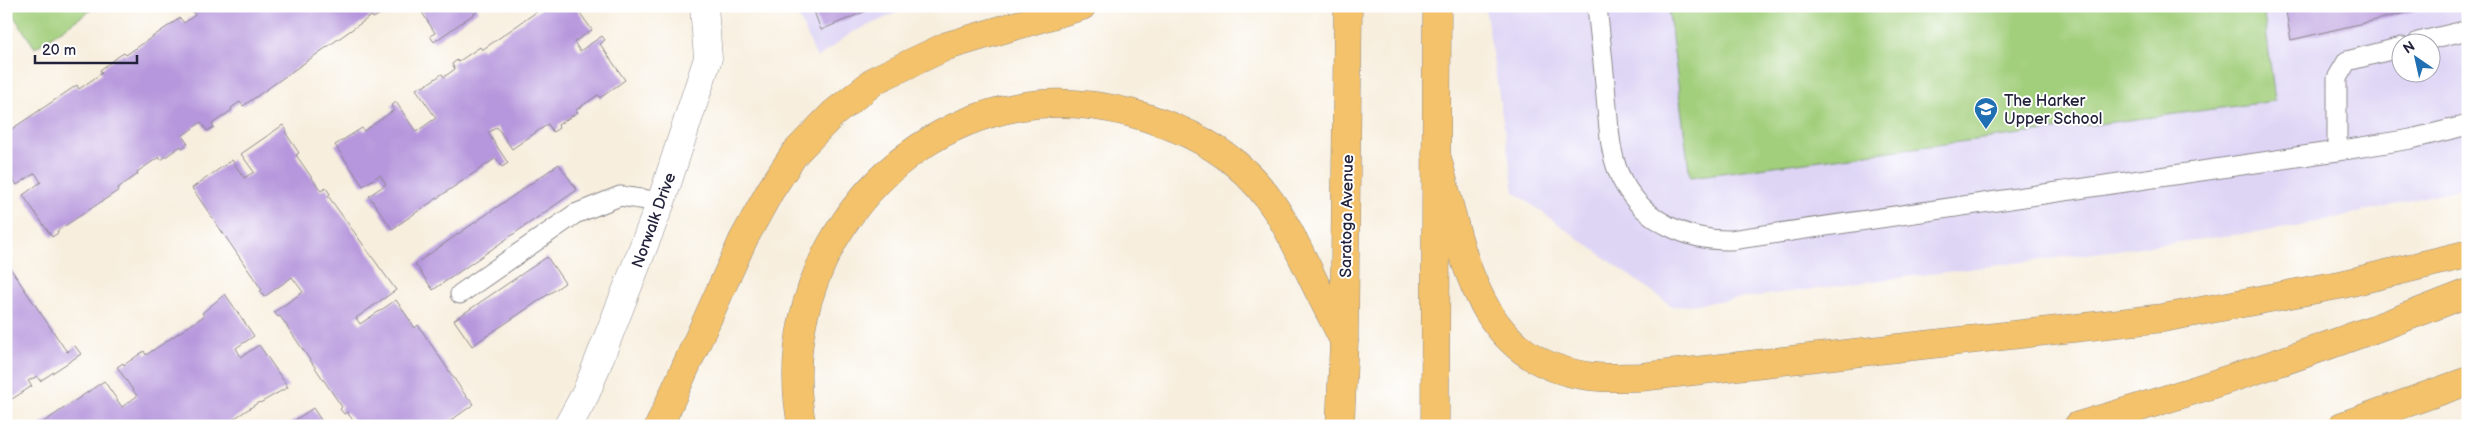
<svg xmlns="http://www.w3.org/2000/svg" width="2474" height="432" font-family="'Balsamiq Sans',sans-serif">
  <rect width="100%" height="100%" fill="#fff"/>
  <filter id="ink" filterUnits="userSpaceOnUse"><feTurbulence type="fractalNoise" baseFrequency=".02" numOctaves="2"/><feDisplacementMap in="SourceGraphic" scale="10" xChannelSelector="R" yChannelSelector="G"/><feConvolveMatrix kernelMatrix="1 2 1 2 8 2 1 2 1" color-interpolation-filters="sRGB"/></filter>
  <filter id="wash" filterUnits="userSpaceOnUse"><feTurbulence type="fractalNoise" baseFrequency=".0096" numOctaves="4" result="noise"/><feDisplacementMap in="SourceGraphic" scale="20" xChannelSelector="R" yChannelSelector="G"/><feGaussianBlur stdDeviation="1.12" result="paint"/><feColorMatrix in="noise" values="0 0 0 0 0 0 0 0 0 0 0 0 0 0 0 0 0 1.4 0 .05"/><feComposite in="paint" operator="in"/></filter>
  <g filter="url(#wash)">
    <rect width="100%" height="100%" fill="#f7eedd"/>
    <!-- built -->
    <g fill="#ded5f5" fill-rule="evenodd">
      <path d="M 794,6 L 912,6 L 851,33 L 817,58 Z"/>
      <path d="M 1485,6 L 2468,6 L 2468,187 L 2296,227 L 1673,307 L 1514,192 ZM 2402,42 L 2432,42 L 2432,72 L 2402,72 Z"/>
    </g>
    <!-- green -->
    <g fill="#a2cf7c" stroke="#62785c">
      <path d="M 7,6 L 97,6 L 35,48 Z"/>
      <path d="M 1668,6 L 2263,6 L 2275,101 L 1690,177 Z"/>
    </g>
    <g id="blocks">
      <!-- building -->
      <g fill="#b696dc">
        <path d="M 189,6 L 373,6 L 379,15 L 373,18 L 371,16 L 243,106 L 240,102 L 231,108 L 232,110 L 212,124 L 214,127 L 207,131 L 201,122 L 182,136 L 188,144 L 182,148 L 181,146 L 161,160 L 159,157 L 137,172 L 138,174 L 118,188 L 119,190 L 57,231 L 58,233 L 52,237 L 23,195 L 41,182 L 35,173 L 17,185 L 6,170 L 6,133 L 77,85 L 79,89 L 102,73 L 100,70 L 119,56 L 124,53 L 126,55 L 180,18 L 184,23 L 195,15 Z"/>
        <path d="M 418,6 L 475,6 L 478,11 L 434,42 L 430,36 L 435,33 Z"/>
        <path d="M 545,6 L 575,6 L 592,30 L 574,42 L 580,51 L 602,36 L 605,40 L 600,44 L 625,80 L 600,98 L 598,95 L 576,110 L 578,112 L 558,125 L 559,128 L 553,132 L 548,124 L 512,149 L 497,127 L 488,133 L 508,163 L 502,167 L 496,158 L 392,229 L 369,196 L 386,184 L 380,175 L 363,186 L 335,145 L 362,128 L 364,131 L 394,110 L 391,106 L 396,102 L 416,132 L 436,118 L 416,89 L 421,86 L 423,87 L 442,74 L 444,77 L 455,69 L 452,64 L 457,60 L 458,62 L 480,47 L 482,50 Z"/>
        <path d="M 812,6 L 878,6 L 821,30 Z"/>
        <path d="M 2285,6 L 2431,6 L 2431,7 L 2291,40 Z"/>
        <path d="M 283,125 L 287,131 L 285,132 L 299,153 L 296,155 L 321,191 L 326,188 L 330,194 L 328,196 L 396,290 L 356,318 L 360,324 L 396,300 L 415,328 L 418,325 L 468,399 L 469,398 L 474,404 L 443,426 L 357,426 L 347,412 L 344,414 L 340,409 L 342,407 L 280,316 L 278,317 L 274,312 L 303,292 L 292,277 L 264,297 L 260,291 L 262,290 L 192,188 L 232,160 L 244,178 L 254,172 L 241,154 Z"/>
        <path d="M 559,164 L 577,190 L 433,290 L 415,264 Z"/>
        <path d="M 547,257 L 565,283 L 472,346 L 454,320 Z"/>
        <path d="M 6,262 L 67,352 L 75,346 L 81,354 L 40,381 L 37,376 L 28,381 L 32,386 L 6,403 Z"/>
        <path d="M 225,294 L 254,336 L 236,348 L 241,357 L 259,345 L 288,387 L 260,403 L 259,402 L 223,426 L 38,426 L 104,381 L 122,407 L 137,396 L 117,367 L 123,363 L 124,365 L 144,351 L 146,355 L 204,316 L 202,313 Z"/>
        <path d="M 313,408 L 325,426 L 290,426 L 289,424 Z"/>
      </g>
    </g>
  </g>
  <g filter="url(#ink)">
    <use href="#blocks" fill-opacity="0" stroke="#8c888c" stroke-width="1"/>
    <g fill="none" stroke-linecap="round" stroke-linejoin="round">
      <!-- lane casing -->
      <g stroke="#8c888c" stroke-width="21">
        <g id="lane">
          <path d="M 1597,6 C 1600,36 1604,67 1606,97 C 1609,125 1609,157 1623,182 C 1645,222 1688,241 1731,240 L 2337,151 L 2411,139 L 2468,125"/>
          <path d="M 2418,42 L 2468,30"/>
          <path d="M 2337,151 L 2337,78 L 2347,61 L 2402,47"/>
          <path d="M 460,294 L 575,214 L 620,196 L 661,202"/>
        </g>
      </g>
      <!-- street casing -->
      <g stroke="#8c888c" stroke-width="29">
        <path id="street" d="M 568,426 L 586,393 L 661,202 L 708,58 L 704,6"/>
      </g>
      <!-- primary casing -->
      <g stroke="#8c888c" stroke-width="29">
        <g id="primary">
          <path d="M 1340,426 L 1344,341 L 1348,6"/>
          <path d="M 1435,426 L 1437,6"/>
        </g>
      </g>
      <!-- highway casing -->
      <g stroke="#8c888c" stroke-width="29">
        <g id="highway">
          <path d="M 1436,154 C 1462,246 1472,360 1588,376 C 1606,379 1623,377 1641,377 L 2163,318 L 2344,284 L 2468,254"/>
          <path d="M 659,426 L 743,240 L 770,191 L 795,153 L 834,113 L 877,79 L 947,46 L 1082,6"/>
          <path d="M 802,426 C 773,282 873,133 1018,107 C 1055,100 1095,104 1131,113 C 1168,123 1206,139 1236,164 C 1272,194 1289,230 1309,271 C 1320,295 1333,318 1344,341"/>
          <path d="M 2078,426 C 2210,387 2340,344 2468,293"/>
          <path d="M 2342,426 L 2468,381"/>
        </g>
      </g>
      <!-- lane -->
      <use href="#lane" stroke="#fff" stroke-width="19"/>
      <!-- street -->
      <use href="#street" stroke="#fff" stroke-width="28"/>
      <!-- primary -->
      <use href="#primary" stroke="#f4c26a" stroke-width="28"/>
      <!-- highway -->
      <use href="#highway" stroke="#f4c26a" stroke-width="28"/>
    </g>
  </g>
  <!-- icons -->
  <defs>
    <g id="school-pin" transform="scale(1.25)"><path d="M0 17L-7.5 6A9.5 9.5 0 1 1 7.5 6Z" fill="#1f6fb2" stroke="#fff"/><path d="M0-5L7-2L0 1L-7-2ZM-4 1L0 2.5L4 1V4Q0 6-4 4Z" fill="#fff"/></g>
  </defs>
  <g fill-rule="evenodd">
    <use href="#school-pin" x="1986" y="109"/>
  </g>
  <g text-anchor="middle" stroke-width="4" stroke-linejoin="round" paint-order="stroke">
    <!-- poi labels -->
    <g font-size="16" fill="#22223b" stroke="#fff" text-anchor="start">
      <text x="2004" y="106">The Harker<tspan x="2004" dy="18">Upper School</tspan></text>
    </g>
    <!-- street labels -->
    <g font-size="16" fill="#22223b" stroke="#fff">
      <text transform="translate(1346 216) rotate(-89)" y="6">Saratoga Avenue</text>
      <text transform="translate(653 220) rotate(-70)" y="6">Norwalk Drive</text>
    </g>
  </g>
  <!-- margin -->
  <rect width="2474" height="432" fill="none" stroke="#fff" stroke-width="25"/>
  <!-- north arrow -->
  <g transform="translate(2416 58) rotate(326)"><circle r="24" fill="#ffffff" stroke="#a7a7b1"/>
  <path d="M0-4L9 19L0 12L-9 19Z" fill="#1f6fb2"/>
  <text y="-8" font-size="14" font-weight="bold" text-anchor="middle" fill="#22223b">N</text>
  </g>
  <!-- scale -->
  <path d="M35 55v8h102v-8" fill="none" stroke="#22223b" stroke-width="2.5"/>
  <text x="42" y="55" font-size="15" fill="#22223b" stroke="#ffffff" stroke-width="4" paint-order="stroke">20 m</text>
</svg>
